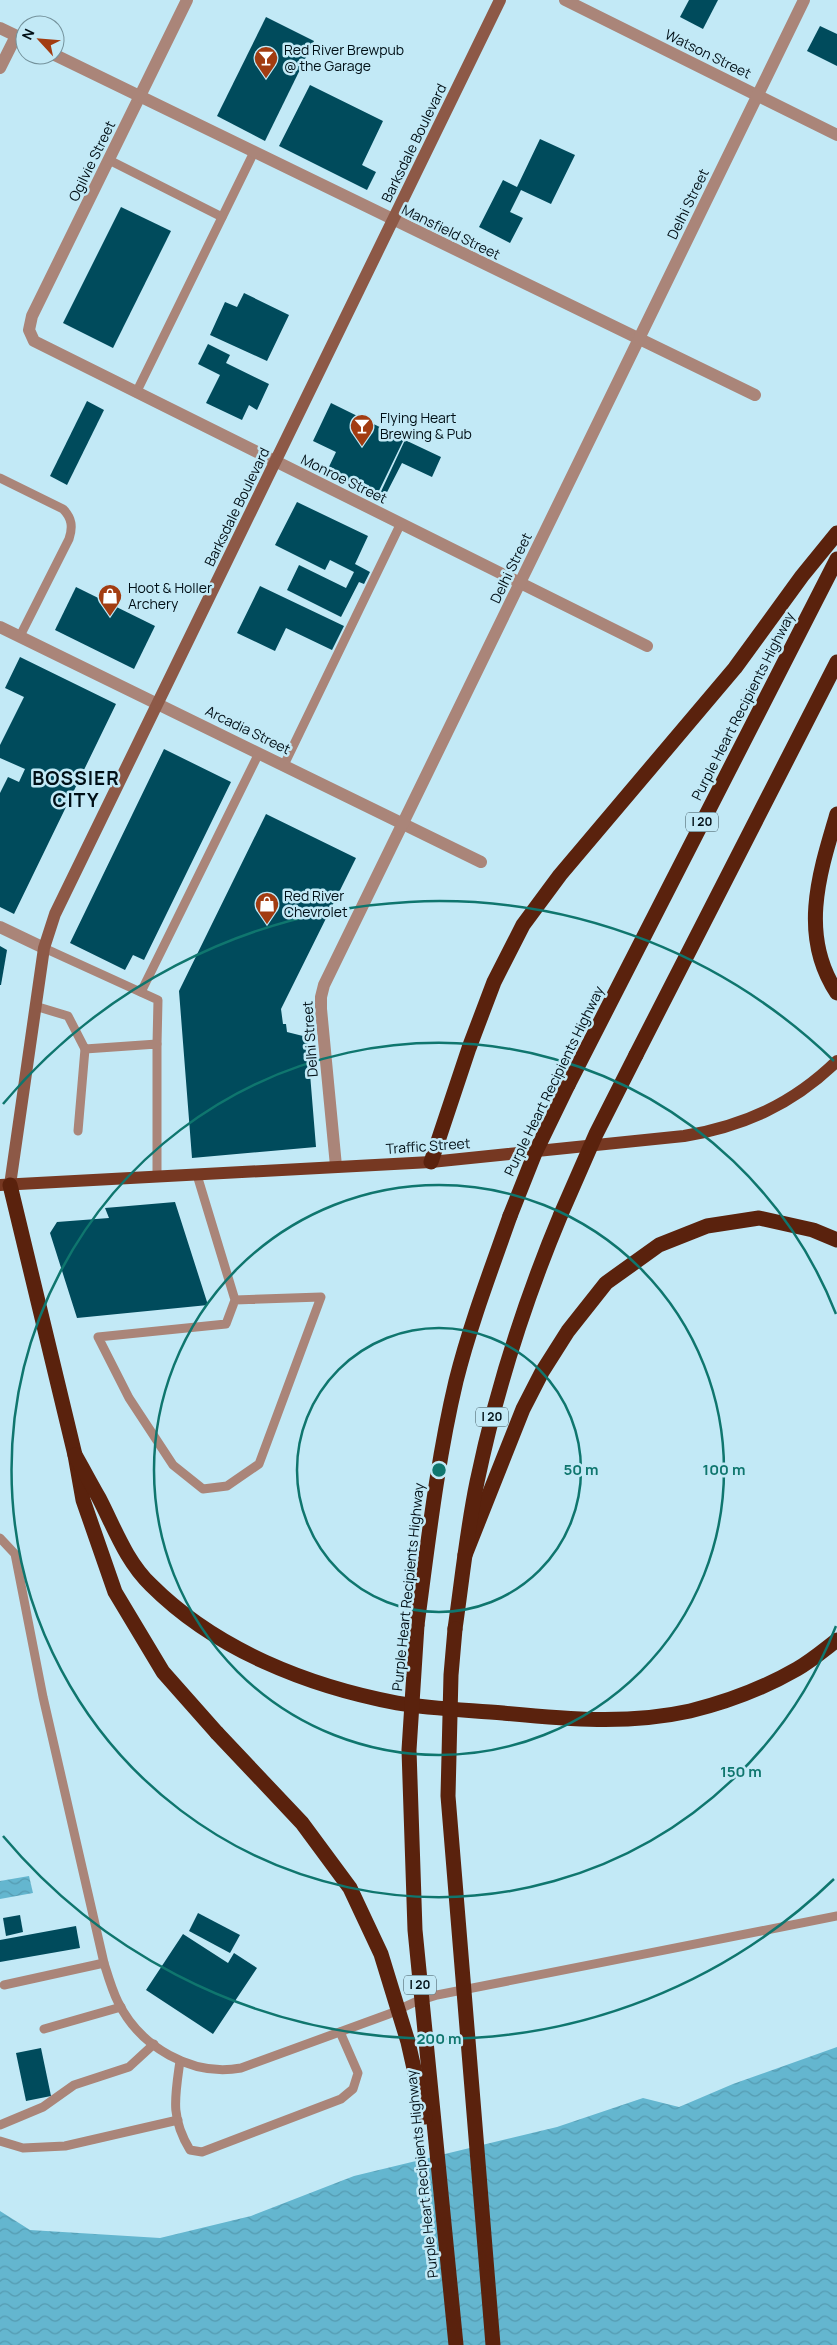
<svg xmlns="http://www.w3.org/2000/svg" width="837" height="2345" font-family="Manrope,sans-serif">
  <defs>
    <pattern id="water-waves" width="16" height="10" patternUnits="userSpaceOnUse" patternTransform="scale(1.25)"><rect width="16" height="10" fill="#64b6cf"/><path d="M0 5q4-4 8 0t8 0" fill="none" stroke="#559bb1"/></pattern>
  </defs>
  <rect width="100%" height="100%" fill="#c2e9f6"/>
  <!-- water -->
  <g fill="url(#water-waves)">
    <path d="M 29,1876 L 33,1893 L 0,1899 L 0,1881 Z"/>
    <path d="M 837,2047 L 837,2345 L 0,2345 L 0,2211 L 30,2230 L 160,2238 L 251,2216 L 354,2176 L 557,2127 L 643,2098 L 679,2107 L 733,2084 Z"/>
  </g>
  <!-- building -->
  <g fill="#004b5c">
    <path d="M 689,0 L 718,0 L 703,29 L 680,17 Z"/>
    <path d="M 266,17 L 314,41 L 265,141 L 217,116 Z"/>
    <path d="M 820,26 L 837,34 L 837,66 L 807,51 Z"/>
    <path d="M 310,85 L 383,121 L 362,165 L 376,172 L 367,190 L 279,146 Z"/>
    <path d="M 540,139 L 575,155 L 551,204 L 521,190 L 510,212 L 523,218 L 510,243 L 479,227 L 503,180 L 517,187 Z"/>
    <path d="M 121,207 L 171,231 L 113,348 L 63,323 Z"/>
    <path d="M 244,293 L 289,315 L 267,361 L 210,335 L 225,302 L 237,307 Z"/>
    <path d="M 208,344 L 230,355 L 226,363 L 269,384 L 257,410 L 249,405 L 242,420 L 206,403 L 220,375 L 198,364 Z"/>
    <path d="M 87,401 L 104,410 L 67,485 L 50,476 Z"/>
    <path d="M 331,403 L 404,439 L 376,497 L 326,473 L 336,452 L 313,441 Z"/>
    <path d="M 405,440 L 441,457 L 432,477 L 402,463 L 383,500 L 378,498 Z"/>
    <path d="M 297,502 L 368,536 L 355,564 L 370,572 L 364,584 L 359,582 L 341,617 L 287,590 L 299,565 L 346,588 L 354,572 L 330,560 L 325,570 L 275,545 Z"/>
    <path d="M 260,586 L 344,626 L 332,650 L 286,628 L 275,651 L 237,633 Z"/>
    <path d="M 76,587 L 155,626 L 134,669 L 55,630 Z"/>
    <path d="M 20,657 L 116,704 L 14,914 L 0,907 L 0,793 L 8,777 L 19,782 L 25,769 L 0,758 L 0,745 L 24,697 L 5,688 Z"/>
    <path d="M 164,749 L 231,782 L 144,960 L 133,955 L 125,970 L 70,943 Z"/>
    <path d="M 266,814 L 356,858 L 281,1009 L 283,1024 L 286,1024 L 287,1032 L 307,1037 L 316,1147 L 192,1158 L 179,991 Z"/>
    <path d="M 0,946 L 7,950 L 1,985 L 0,985 Z"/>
    <path d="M 175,1202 L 208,1305 L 77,1318 L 50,1233 L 57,1222 L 109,1218 L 105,1208 Z"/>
    <path d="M 198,1913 L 240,1935 L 230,1953 L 189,1931 Z"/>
    <path d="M 20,1915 L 23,1932 L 6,1936 L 3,1918 Z"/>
    <path d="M 76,1926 L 80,1948 L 0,1962 L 0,1940 Z"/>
    <path d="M 183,1934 L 228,1963 L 234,1953 L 257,1968 L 213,2034 L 146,1990 Z"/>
    <path d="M 41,2048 L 51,2096 L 26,2101 L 16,2053 Z"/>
  </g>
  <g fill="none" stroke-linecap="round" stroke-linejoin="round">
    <!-- lane -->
    <g stroke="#aa8579" stroke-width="9">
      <path d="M 109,160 L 222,217"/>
      <path d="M 136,393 L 254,152"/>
      <path d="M 0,478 L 63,509 C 72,518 73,527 69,539 L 20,636"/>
      <path d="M 284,765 L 401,523"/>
      <path d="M 44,948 L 158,1000 L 157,1044"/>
      <path d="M 141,992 L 259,753"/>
      <path d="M 35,1006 L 68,1016 L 85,1049 L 157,1044 L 157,1177"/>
      <path d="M 78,1131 L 85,1049"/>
      <path d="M 197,1175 L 235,1300 L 321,1297 L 259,1464 L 227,1486 L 203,1489 L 173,1465 L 129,1398 L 98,1337 L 226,1324 L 235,1300"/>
      <path d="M 0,1538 L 15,1554 L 43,1697 L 104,1963 C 108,1976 112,1990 118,2002 C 140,2047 192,2077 241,2068 L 389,2014 L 415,2002 L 437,1995 L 837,1916"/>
      <path d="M 4,1985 L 104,1963"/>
      <path d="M 44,2029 L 121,2007"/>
      <path d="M 180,2061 C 175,2097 170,2117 190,2150 L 202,2152 L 341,2099 L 353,2089 L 358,2073 L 340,2032"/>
      <path d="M 0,2125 L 43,2107 L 74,2085 L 129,2067 L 154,2044"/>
      <path d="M 0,2141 L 23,2148 L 65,2146 L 178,2120"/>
    </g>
    <!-- street -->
    <g stroke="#aa8579" stroke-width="12">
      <path d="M 187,0 L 32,316 L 29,330 L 34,341 L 647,646"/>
      <path d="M 565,0 L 837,135"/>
      <path d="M 0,28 L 25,40"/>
      <path d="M 55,55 L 755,395"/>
      <path d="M 0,68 L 16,36"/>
      <path d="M 0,627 L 481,862"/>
      <path d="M 0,927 L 44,948"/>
      <path d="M 336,1166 L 321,1009 L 321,997 L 324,985 L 804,0"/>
    </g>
    <!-- secondary -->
    <path stroke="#8d5947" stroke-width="12" d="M 10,1185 L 44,948 L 55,914 L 500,0"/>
    <!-- primary -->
    <path stroke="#763822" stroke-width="12" d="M 0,1185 L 431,1162 L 684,1136 C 744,1126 793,1104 837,1061"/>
    <!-- highway -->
    <g stroke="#5a220d" stroke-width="15">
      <path d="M 837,814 C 819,874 799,936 837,993"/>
      <path d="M 636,1055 L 837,662"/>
      <path d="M 568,1085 L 837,559"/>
      <path d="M 431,1162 L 469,1048 L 494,982 L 523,925 L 560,875 L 735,668 L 802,576 L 837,533"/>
      <path d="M 10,1185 L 75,1455 L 83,1500 L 115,1592 L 163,1672 L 217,1733"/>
      <path d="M 75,1455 C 83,1469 91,1484 99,1498 C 115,1529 126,1561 151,1585 C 216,1650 308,1686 397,1703 C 432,1709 468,1710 503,1713 C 566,1719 627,1725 690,1711 C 727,1702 764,1688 797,1669 C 811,1661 824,1650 837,1640"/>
      <path d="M 465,1555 L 523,1409 L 542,1372 L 568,1331 L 606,1283 L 659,1245 L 707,1226 L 759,1218 L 813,1230 L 837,1240"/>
      <path d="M 417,1625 C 428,1543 437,1461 456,1381 C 470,1325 491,1270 510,1216"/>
      <path d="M 455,1629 C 462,1580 467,1530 477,1482 C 496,1391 525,1300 561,1214"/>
    </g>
    <!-- highway-bridge -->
    <g stroke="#5a220d" stroke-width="15">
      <path d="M 561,1214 L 596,1134 L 636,1055"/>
      <path d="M 510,1216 L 535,1153 L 568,1085"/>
      <path d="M 417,1625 L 409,1750 L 415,1930 L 456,2345"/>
      <path d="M 455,1629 L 451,1675 L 448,1796 L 493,2345"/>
      <path d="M 217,1733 L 302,1823 L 350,1888 L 381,1954 L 408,2042 L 425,2117"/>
    </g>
  </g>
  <!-- distance rings -->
  <g fill="none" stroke="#0f766e" stroke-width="2.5">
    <circle cx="439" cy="1470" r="142"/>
    <circle cx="439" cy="1470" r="285"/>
    <path d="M836 1626A427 427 0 1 1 836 1314"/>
    <path d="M834 1879A569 569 0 0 1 3 1836M3 1104A569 569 0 0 1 834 1061"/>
  </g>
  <!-- icons -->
  <defs>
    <g id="bar-pin" transform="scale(1.25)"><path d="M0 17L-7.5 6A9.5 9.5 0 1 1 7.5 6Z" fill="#a23c11" stroke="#c2e9f6"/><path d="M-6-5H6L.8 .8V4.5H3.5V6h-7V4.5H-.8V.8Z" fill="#fff"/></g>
    <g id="shop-pin" transform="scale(1.25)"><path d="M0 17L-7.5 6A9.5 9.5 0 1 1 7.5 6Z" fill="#a23c11" stroke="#c2e9f6"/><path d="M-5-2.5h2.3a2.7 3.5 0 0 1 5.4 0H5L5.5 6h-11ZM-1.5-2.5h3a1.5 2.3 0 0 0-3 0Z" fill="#fff"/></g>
  </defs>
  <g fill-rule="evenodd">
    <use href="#bar-pin" x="266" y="58"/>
    <use href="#bar-pin" x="362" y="426"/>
    <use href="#shop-pin" x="110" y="596"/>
    <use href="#shop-pin" x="267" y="904"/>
  </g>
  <g text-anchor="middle" stroke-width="5" stroke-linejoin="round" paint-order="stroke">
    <!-- shield labels -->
    <g fill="#c2e9f6" stroke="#3a5059" stroke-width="1">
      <rect x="686" y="812.5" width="32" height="19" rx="4"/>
      <rect x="476" y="1407.5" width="32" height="19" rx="4"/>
      <rect x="404" y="1975.5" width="32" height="19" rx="4"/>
    </g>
    <g font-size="12" font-weight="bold" fill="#000f16">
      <text x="702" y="826">I 20</text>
      <text x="492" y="1421">I 20</text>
      <text x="420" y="1989">I 20</text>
    </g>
    <!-- poi labels -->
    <g font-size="14" fill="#000f16" stroke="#c2e9f6" text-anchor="start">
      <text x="284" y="55">Red River Brewpub<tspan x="284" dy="16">@ the Garage</tspan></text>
      <text x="380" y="423">Flying Heart<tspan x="380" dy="16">Brewing &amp; Pub</tspan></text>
      <text x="128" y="593">Hoot &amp; Holler<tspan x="128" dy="16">Archery</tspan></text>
      <text x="284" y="901">Red River<tspan x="284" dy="16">Chevrolet</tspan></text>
    </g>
    <!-- street labels -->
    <g font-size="14" fill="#000f16" stroke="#c2e9f6">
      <text transform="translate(708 54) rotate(26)" y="5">Watson Street</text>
      <text transform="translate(414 143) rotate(-64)" y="5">Barksdale Boulevard</text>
      <text transform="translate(92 161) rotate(-64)" y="5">Ogilvie Street</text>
      <text transform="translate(688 204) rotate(-64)" y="5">Delhi Street</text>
      <text transform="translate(451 232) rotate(26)" y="5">Mansfield Street</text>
      <text transform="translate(344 479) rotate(26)" y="5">Monroe Street</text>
      <text transform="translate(237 507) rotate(-64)" y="5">Barksdale Boulevard</text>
      <text transform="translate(511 568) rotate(-64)" y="5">Delhi Street</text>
      <text transform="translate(743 706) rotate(-63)" y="5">Purple Heart Recipients Highway</text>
      <text transform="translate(248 730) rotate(26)" y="5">Arcadia Street</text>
      <text transform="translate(310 1039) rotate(-94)" y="5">Delhi Street</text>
      <text transform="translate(554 1081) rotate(-64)" y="5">Purple Heart Recipients Highway</text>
      <text transform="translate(428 1146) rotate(-4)" y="5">Traffic Street</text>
      <text transform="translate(408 1587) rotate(-84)" y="5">Purple Heart Recipients Highway</text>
      <text transform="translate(422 2174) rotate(-96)" y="5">Purple Heart Recipients Highway</text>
    </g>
    <!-- district labels -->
    <g font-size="19" font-weight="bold" letter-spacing="1" fill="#000f16" stroke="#c2e9f6">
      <text x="76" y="785">BOSSIER<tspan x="76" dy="22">CITY</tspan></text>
    </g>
  </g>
  <circle cx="439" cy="1470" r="8" fill="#0f766e" stroke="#c2e9f6" stroke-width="2.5"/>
  <g font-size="15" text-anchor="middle" font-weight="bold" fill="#0f766e" stroke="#c2e9f6" stroke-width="5" stroke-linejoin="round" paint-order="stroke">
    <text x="581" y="1475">50 m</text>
    <text x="724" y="1475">100 m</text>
    <text x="741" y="1777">150 m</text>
    <text x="439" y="2044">200 m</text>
  </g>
  <!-- north arrow -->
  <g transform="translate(40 40) rotate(296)"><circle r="24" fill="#c2e9f6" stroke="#74929c"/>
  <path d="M0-4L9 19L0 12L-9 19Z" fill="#a23c11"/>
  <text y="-8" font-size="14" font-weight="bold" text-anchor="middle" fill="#000f16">N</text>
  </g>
</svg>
